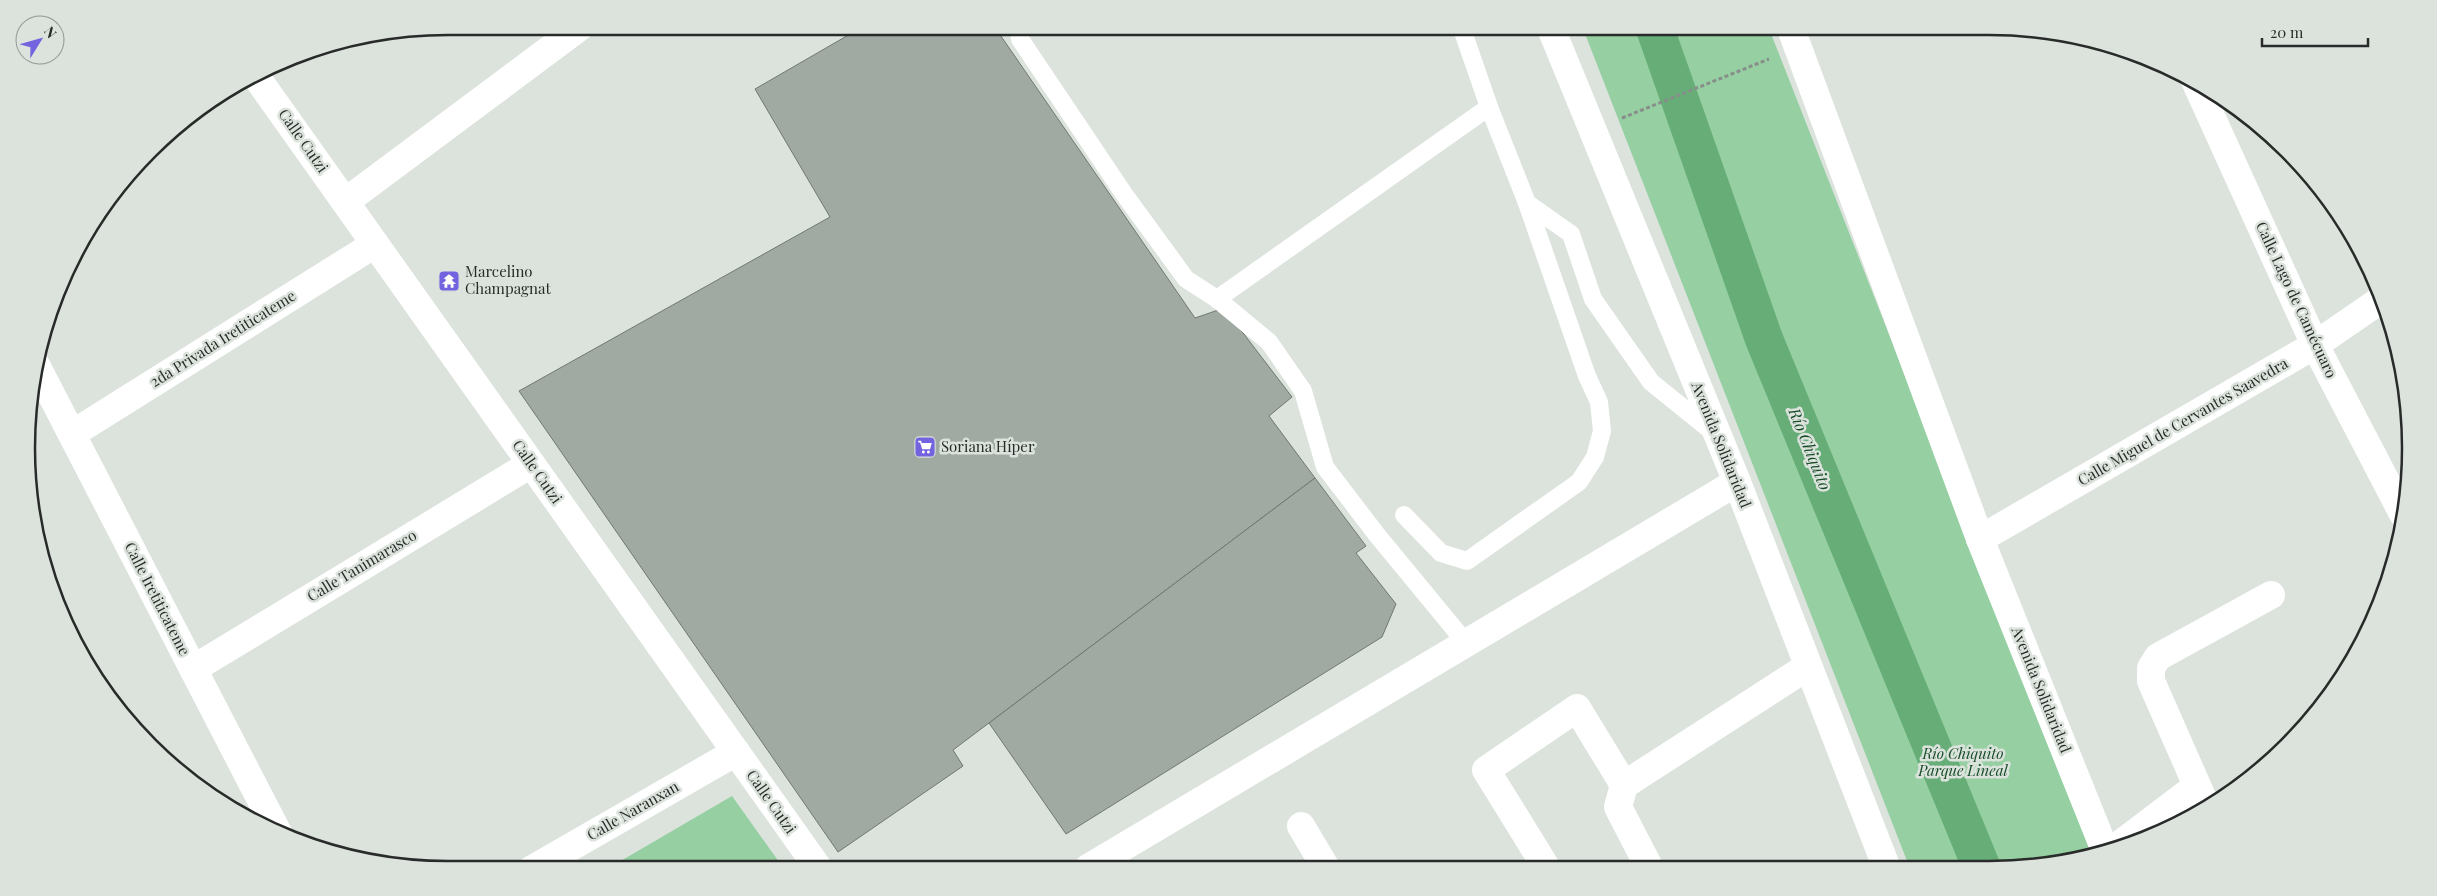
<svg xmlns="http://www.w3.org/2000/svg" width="2437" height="896" font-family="'Playfair Display',serif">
  <rect width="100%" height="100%" fill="#dbe3dc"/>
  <!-- green -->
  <g fill="#95cfa2">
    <path d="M 1582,26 L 1768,26 L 2092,852 L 2044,866 L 1909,866 Z"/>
    <path d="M 732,796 L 784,869 L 607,869 Z"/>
  </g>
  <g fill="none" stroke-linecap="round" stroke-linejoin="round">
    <!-- canal -->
    <path stroke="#66ad77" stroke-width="38" d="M 1654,26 L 1764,339 L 1981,866"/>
  </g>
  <!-- building -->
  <g fill="#a0a9a2" stroke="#717872">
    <path d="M 864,26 L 994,26 L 1195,318 L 1224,308 L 1292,397 L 1269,416 L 1315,478 L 953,750 L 963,766 L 838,852 L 519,391 L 830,217 L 755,89 Z"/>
    <path d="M 1315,478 L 1366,546 L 1356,553 L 1396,604 L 1382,637 L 1066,834 L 989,723 Z"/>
  </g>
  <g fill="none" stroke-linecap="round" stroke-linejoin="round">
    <!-- path -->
    <path stroke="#888e89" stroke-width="3" stroke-dasharray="4 2.5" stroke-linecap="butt" d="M 1622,118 L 1769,59"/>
    <!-- lane -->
    <g stroke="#fff" stroke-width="18">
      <path d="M 1018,26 L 1020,39 L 1124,194 L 1186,279 L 1217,299 L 1269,342 L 1303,391 L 1325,467 L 1377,535 L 1466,643"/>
      <path d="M 1527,203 L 1571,234 L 1593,299 L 1651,382 L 1714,433"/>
      <path d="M 1217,299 L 1489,107"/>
      <path d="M 1404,515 L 1441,553 L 1467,561 L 1579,482 L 1595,457 L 1602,431 L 1599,402 L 1587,376 L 1527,203 L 1489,107 L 1461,26"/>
    </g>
    <!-- street -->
    <g stroke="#fff" stroke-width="28">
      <path d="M 255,75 L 819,869"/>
      <path d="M 2196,83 L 2315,345 L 2403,514"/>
      <path d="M 345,202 L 581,26"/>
      <path d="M 72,434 L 375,244"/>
      <path d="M 1980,539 L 2315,345 L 2382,299"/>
      <path d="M 193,669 L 531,464"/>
      <path d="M 1624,785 L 1807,667"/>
      <path d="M 2206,806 L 2151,681 L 2151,668 L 2158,657 L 2271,595"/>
      <path d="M 1301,826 L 1326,868"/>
      <path d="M 2122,843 L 2197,786"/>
      <path d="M 1546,867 L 1486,770 L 1577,708 L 1624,785 L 1618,807 L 1649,867"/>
      <path d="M 1088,868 L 1737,482"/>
      <path d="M 531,870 L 736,752"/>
    </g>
    <!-- secondary -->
    <g stroke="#fff" stroke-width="28">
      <path d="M 1550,26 L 1737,482 L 1886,866"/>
      <path d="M 1790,26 L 1980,539 L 2104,848"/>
      <path d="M 36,365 L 278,833"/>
    </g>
  </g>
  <!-- icons -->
  <defs>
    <g id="temple-square" transform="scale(1.125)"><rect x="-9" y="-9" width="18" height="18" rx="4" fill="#7463de" stroke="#dbe3dc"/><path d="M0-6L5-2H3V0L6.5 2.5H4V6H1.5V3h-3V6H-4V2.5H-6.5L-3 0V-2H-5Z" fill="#fff"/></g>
    <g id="supermarket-square" transform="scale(1.125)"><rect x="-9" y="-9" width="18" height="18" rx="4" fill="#7463de" stroke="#dbe3dc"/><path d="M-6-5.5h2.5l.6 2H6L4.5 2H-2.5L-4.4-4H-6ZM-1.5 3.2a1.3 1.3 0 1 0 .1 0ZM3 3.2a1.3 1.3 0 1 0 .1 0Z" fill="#fff"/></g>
  </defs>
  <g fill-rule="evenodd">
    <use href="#temple-square" x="449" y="281"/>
    <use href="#supermarket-square" x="925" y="447"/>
  </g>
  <g text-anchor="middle" stroke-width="5" stroke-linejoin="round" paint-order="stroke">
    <!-- street labels -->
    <g font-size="15" fill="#282b29" stroke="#dbe3dc">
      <text transform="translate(303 141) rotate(55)" y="5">Calle Cutzi</text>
      <text transform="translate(2296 300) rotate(65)" y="5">Calle Lago de Camécuaro</text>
      <text transform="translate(223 339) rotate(-32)" y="5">2da Privada Iretiticateme</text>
      <text transform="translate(2183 422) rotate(-30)" y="5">Calle Miguel de Cervantes Saavedra</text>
      <text transform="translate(1721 445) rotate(68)" y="5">Avenida Solidaridad</text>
      <text transform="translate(537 472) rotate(55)" y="5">Calle Cutzi</text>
      <text transform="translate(362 566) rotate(-31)" y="5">Calle Tanimarasco</text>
      <text transform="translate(157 599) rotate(63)" y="5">Calle Iretiticateme</text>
      <text transform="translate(2041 690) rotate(68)" y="5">Avenida Solidaridad</text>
      <text transform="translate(771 802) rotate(55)" y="5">Calle Cutzi</text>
      <text transform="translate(633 811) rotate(-30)" y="5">Calle Naranxan</text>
    </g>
    <!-- poi labels -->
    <g font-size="15" fill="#282b29" stroke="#dbe3dc" text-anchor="start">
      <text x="465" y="277">Marcelino<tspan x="465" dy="17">Champagnat</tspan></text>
      <text x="941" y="452">Soriana Híper</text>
    </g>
    <!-- park labels -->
    <g font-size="15" font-style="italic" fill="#174c28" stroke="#dbe3dc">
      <text x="1963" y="759">Río Chiquito<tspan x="1963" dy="17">Parque Lineal</tspan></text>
    </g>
    <!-- water labels -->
    <g font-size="16" font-style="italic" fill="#174b27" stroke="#dbe3dc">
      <text transform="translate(1810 449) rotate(68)" y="6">Río Chiquito</text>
    </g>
  </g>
  <!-- crop -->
  <path d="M0 0H2437V896H0ZM448 35H1989A413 413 0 0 1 2402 448V448A413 413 0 0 1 1989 861H448A413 413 0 0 1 35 448V448A413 413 0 0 1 448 35Z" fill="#dbe3dc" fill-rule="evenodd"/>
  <path fill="none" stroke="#282b29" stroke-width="2.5" d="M448 35H1989A413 413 0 0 1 2402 448V448A413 413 0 0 1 1989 861H448A413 413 0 0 1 35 448V448A413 413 0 0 1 448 35Z"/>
  <!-- north arrow -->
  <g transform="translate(40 40) rotate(53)"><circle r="24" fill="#dbe3dc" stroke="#939994"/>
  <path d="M0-4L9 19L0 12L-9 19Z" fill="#7463de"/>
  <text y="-8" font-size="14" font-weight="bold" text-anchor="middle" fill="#282b29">N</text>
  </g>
  <!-- scale -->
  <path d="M2262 38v8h106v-8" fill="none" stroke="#282b29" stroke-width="2.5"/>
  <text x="2270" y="38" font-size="15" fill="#282b29" stroke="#dbe3dc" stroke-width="4" paint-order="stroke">20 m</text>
</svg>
